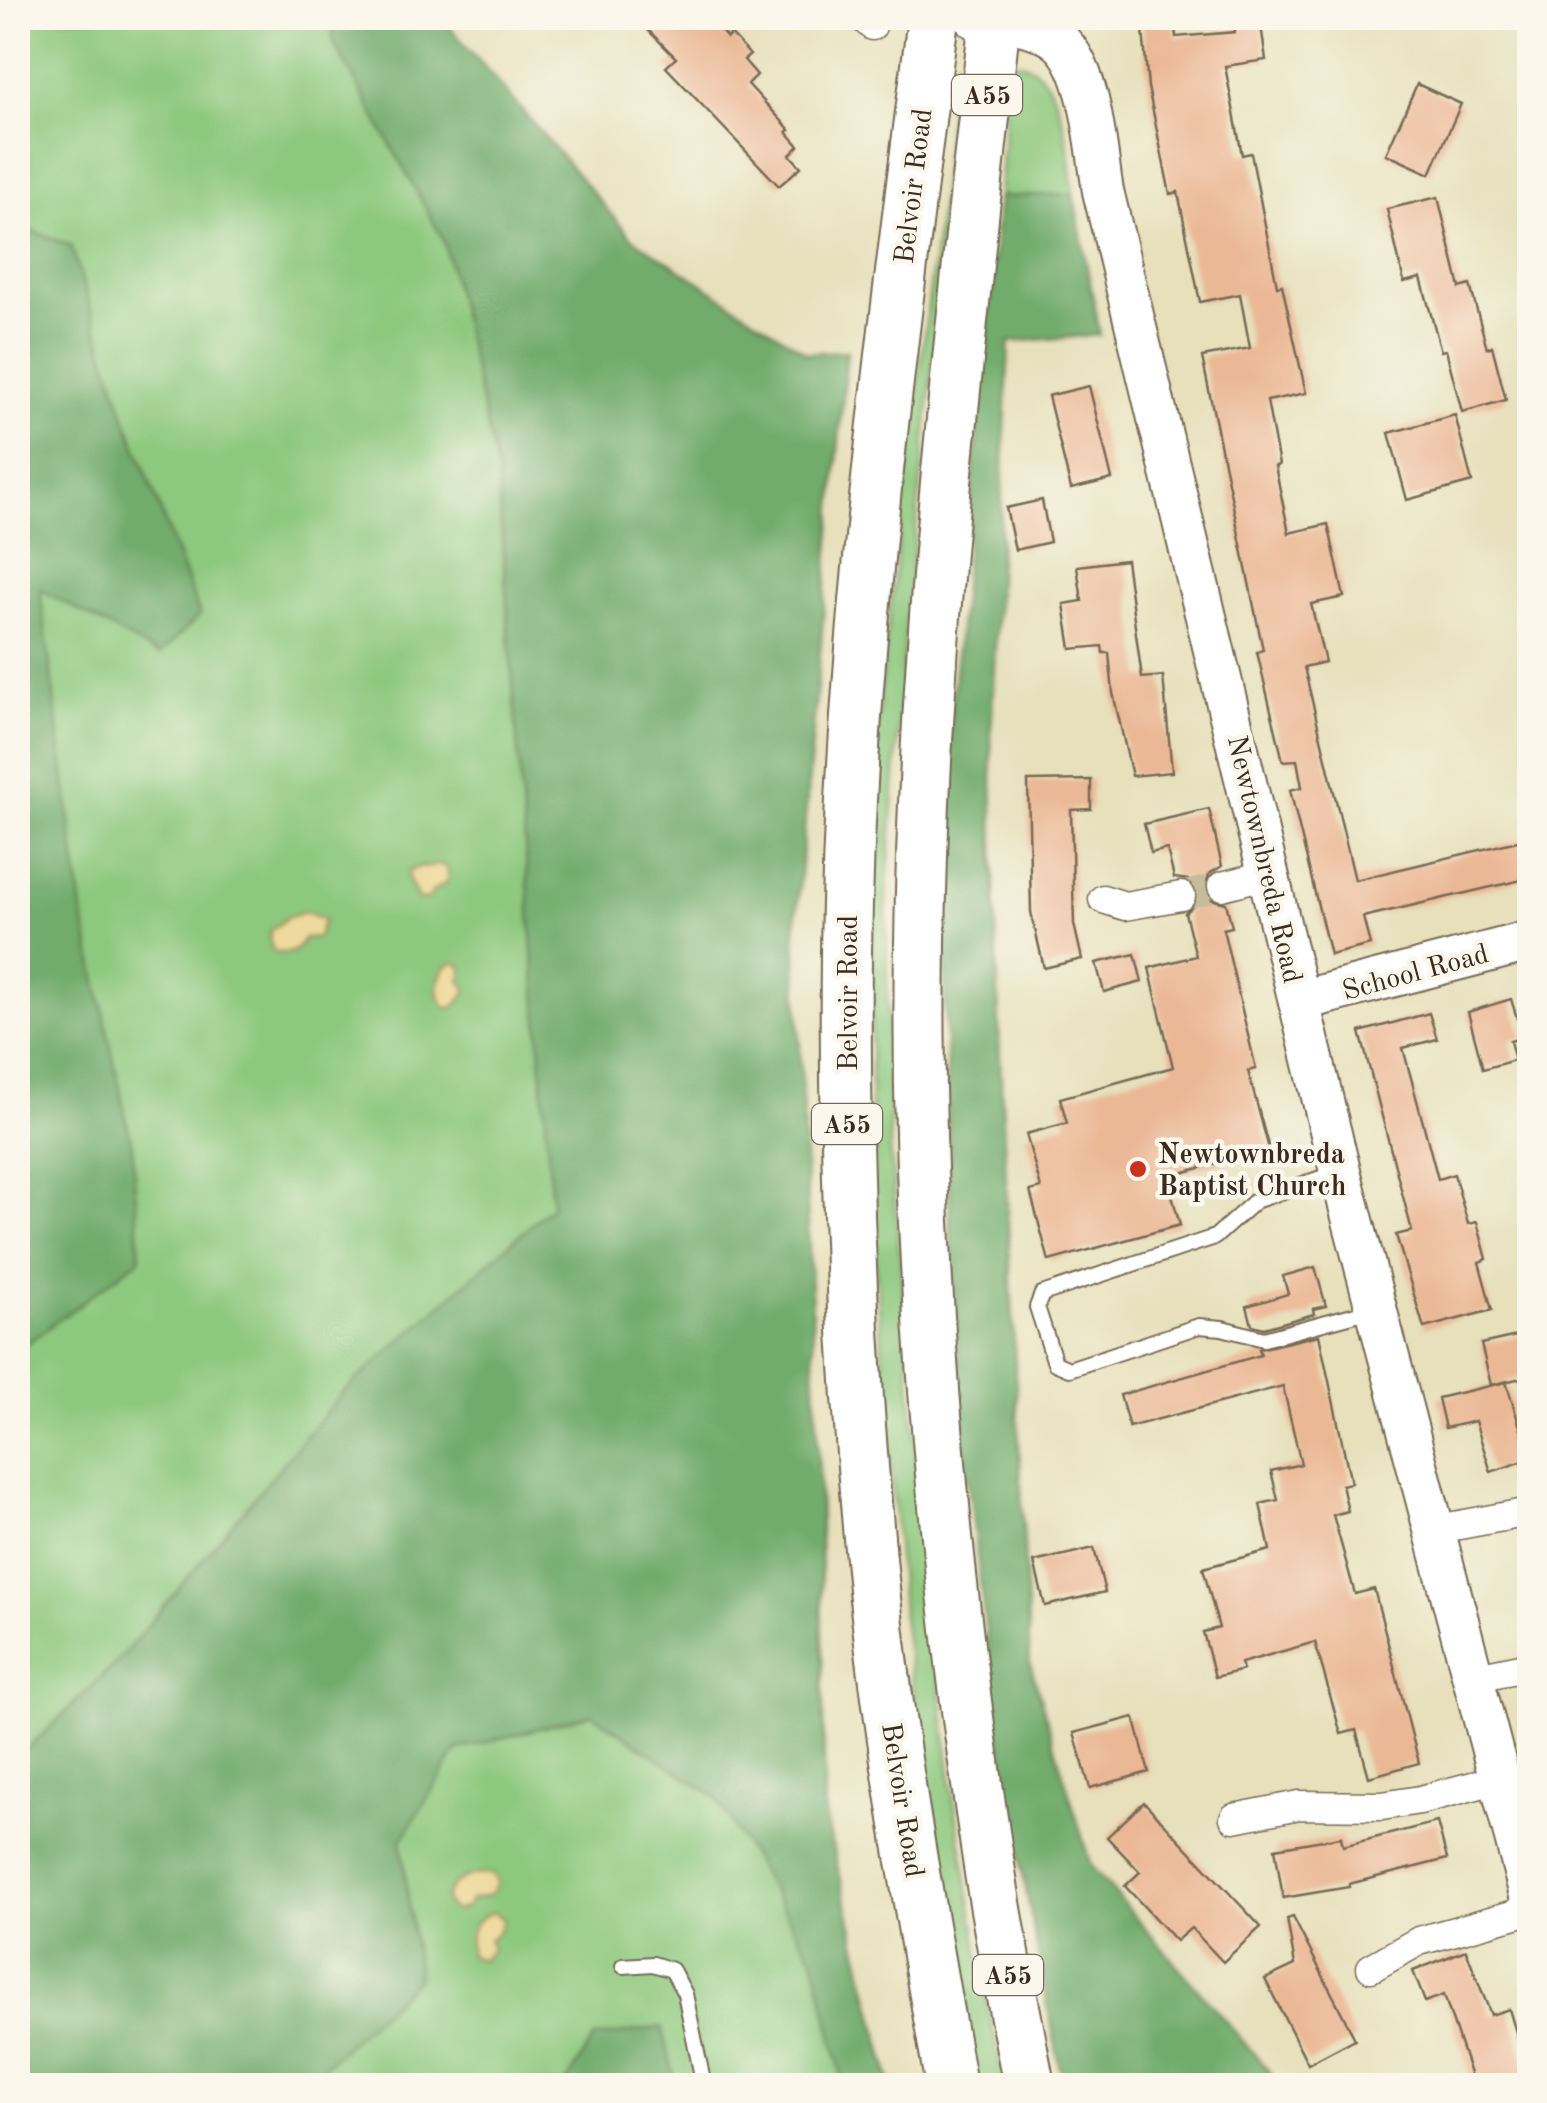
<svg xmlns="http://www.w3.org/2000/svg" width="1547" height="2103" font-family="'Old Standard TT',serif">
  <rect width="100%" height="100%" fill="#fbf7ec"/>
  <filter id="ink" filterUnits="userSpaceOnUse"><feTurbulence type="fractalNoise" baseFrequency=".01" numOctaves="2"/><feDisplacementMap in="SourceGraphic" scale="20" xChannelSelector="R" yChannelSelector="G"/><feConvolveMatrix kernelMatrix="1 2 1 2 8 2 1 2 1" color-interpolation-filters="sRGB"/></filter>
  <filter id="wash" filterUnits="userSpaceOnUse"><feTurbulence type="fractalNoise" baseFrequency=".0048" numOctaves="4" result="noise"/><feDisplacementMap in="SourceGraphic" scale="40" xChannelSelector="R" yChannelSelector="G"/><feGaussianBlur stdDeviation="2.25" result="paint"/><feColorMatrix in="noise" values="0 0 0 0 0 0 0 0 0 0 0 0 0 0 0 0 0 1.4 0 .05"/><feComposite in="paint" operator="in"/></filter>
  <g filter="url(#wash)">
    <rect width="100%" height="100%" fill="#e7e0bb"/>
    <!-- green -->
    <g fill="#8cc87d" stroke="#64794e" stroke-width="2.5">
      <path d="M 18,18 L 410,18 L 648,1095 L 891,2085 L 18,2085 Z"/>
      <path d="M 954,62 L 965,62 L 906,623 L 886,902 L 890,1146 L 925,1554 L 951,1783 L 986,1998 L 1005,2085 L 975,2085 L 944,1923 L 902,1609 L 871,1203 L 871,804 L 883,668 L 940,208 Z"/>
      <path d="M 1017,62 C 1063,68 1071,158 1073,194 L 999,197 L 1009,64 Z"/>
    </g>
    <!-- forest -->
    <g fill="#71ac6c" stroke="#566b45" stroke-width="2.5">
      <path d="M 333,18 L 442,18 L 632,238 L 807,353 L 847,351 L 795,933 L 819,1470 L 825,1815 L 891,2085 L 844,2085 L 814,1960 L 716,1797 L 592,1714 L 457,1750 L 401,1841 L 418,1978 L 304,2085 L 18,2085 L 18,1758 L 118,1661 L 340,1395 L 552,1206 L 497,471 L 444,241 L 333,41 Z"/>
      <path d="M 1073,194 L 1100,335 L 1009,342 L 991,736 L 1000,1059 L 1030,1664 L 1091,1866 L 1281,2085 L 1063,2085 L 1002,1764 L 963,1440 L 950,1221 L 945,1002 L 949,736 L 999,197 Z"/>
      <path d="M 18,225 L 71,246 L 124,414 L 200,615 L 159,655 L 40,589 L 82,911 L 132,1146 L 140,1259 L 18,1350 Z"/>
      <path d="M 662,2027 L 676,2085 L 565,2085 L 594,2038 Z"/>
    </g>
    <!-- sand -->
    <g fill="#eeda9e" stroke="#94825e" stroke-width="2.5">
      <path d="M 440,864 L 448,869 L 447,882 L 433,891 L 429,899 L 418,900 L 408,877 L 409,871 L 420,866 L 426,868 Z"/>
      <path d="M 305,912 L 324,919 L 318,937 L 304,938 C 297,953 290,955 274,952 L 270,943 L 270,931 L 286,918 Z"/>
      <path d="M 450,963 L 458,963 L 464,970 L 460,980 L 467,990 L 459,1003 L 449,1009 C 433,998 436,975 450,963 Z"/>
      <path d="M 493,1874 L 497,1882 C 492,1898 485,1896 471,1900 L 467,1907 L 455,1911 L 449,1907 L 445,1899 C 452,1878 473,1873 493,1874 Z"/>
      <path d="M 493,1912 L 503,1919 L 499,1931 L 489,1940 L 492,1949 L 482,1960 L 470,1956 C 467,1935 472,1919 493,1912 Z"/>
    </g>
    <g id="blocks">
      <!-- building -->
      <g fill="#ebb895">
        <path d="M 636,18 L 708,18 L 727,38 L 731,34 L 750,55 L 744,60 L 757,75 L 748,84 L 790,130 L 787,132 L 799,146 L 790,155 L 801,167 L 779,186 L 666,67 L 676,58 Z"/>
        <path d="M 1142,18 L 1174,18 L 1176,37 L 1235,32 L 1233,18 L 1260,18 L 1266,60 L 1225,66 L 1242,155 L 1251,153 L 1277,286 L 1282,285 L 1306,393 L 1267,401 L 1279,465 L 1275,466 L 1289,533 L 1328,524 L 1344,597 L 1311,604 L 1325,662 L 1304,667 L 1355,880 L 1530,838 L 1530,878 L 1363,917 L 1370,945 L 1330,955 L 1290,790 L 1302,787 L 1297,760 L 1283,761 L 1257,652 L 1263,650 L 1202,357 L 1250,348 L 1240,294 L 1200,302 L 1178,192 L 1170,194 L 1148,87 Z"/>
        <path d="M 1417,84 L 1461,104 L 1430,174 L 1386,154 Z"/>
        <path d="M 1438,197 L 1460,288 L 1470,285 L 1487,348 L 1492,346 L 1506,400 L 1462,412 L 1446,350 L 1441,351 L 1421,278 L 1404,282 L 1387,209 Z"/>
        <path d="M 1089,386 L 1112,479 L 1071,489 L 1048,396 Z"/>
        <path d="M 1455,415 L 1472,482 L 1407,500 L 1389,433 Z"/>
        <path d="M 1042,500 L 1050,542 L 1015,550 L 1006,508 Z"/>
        <path d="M 1126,560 L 1142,678 L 1163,676 L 1172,772 L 1132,776 L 1113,693 L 1109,653 L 1103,653 L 1102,646 L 1071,649 L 1064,604 L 1082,601 L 1077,566 Z"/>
        <path d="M 1091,780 L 1091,809 L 1071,810 L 1074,924 L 1082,959 L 1044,968 L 1031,912 L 1028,781 Z"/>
        <path d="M 1209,809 L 1222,866 L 1209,874 L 1205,889 L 1210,899 L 1226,903 L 1232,927 L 1223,929 L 1256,1069 L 1248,1071 L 1269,1149 L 1167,1177 L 1180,1225 L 1049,1261 L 1030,1191 L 1041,1188 L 1026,1134 L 1067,1123 L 1060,1098 L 1173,1067 L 1149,968 L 1196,956 L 1185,913 L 1197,903 L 1198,894 L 1188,880 L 1174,878 L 1167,849 L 1151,853 L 1144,824 Z"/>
        <path d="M 1135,954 L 1142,982 L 1104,992 L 1096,963 Z"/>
        <path d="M 1511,999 L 1523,1038 L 1510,1041 L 1515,1060 L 1483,1069 L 1468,1012 Z"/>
        <path d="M 1429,1013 L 1437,1039 L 1403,1048 L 1438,1179 L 1454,1174 L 1468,1224 L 1477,1222 L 1487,1259 L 1479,1262 L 1492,1310 L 1424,1328 L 1396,1235 L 1412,1231 L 1360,1032 Z"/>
        <path d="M 1315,1267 L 1326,1306 L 1313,1309 L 1314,1314 L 1264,1328 L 1252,1325 L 1247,1306 L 1288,1294 L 1283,1276 Z"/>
        <path d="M 1319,1335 L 1351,1483 L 1342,1485 L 1348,1511 L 1333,1515 L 1355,1594 L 1374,1589 L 1419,1763 L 1369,1777 L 1356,1730 L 1341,1734 L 1315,1642 L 1241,1663 L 1243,1670 L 1215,1677 L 1203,1632 L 1219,1628 L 1203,1568 L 1270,1550 L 1260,1504 L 1278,1500 L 1271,1471 L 1301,1464 L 1283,1386 L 1129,1427 L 1120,1395 L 1261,1355 L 1259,1349 Z"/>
        <path d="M 1521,1335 L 1530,1376 L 1491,1385 L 1481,1344 Z"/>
        <path d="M 1506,1382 L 1530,1459 L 1491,1472 L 1475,1421 L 1445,1428 L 1438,1398 Z"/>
        <path d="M 1094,1548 L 1105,1592 L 1045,1606 L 1034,1562 Z"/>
        <path d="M 1134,1717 L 1149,1772 L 1090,1788 L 1074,1733 Z"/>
        <path d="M 1144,1802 L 1261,1927 L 1223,1962 L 1191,1928 L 1176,1941 L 1125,1886 L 1140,1872 L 1107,1837 Z"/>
        <path d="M 1437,1822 L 1447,1859 L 1349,1884 L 1349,1887 L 1283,1898 L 1275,1848 L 1341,1837 L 1343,1846 Z"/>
        <path d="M 1293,1917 L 1355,2039 L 1308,2064 L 1265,1979 L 1295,1965 L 1287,1919 Z"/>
        <path d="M 1466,1950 L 1491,2015 L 1509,2009 L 1530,2079 L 1509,2086 L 1474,2086 L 1444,1995 L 1425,2002 L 1413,1971 Z"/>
      </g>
    </g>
  </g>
  <g filter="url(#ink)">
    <use href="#blocks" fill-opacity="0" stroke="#776a55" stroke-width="2.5"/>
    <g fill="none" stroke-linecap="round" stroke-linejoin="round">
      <!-- street-tunnel -->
      <path stroke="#c5bc9c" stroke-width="28" stroke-dasharray="28 14" stroke-linecap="butt" d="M 1181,896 L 1222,886"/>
      <!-- lane casing -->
      <g stroke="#776a55" stroke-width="18">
        <g id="lane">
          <path d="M 1335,1173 L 1255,1201 L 1215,1237 L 1042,1294 L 1037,1307 L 1055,1363 L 1069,1369 L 1199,1326 L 1222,1328 L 1264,1339 L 1371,1310"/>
          <path d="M 623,1966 L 653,1964 L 672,1970 L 685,1994 L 704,2086"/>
        </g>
      </g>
      <!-- street casing -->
      <g stroke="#776a55" stroke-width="31">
        <g id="street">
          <path d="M 863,18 L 872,26"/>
          <path d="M 1222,886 L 1269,874"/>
          <path d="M 1103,899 L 1125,906 L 1181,896"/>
          <path d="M 1432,1530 L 1530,1512"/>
          <path d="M 1472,1678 L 1530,1666"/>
          <path d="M 1234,1818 L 1299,1805 L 1382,1806 L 1420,1800 L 1499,1779"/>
          <path d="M 1371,1968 L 1419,1941 L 1530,1910"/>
        </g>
      </g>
      <!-- secondary casing -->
      <g stroke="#776a55" stroke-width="44">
        <g id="secondary">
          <path d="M 975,18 C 1002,21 1037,23 1059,41 C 1092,69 1096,151 1103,191 L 1340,1171 L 1530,1895"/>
          <path d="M 1299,1001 L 1530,941"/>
        </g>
      </g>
      <!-- highway casing -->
      <g stroke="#776a55" stroke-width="54">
        <g id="highway">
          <path d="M 933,18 C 894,328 850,640 846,953 C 844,1158 852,1365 872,1569 C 889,1742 921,1914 951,2086"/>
          <path d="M 995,18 C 961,326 924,633 920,944 C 915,1250 942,1557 988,1859 C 999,1935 1015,2010 1029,2086"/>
        </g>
      </g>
      <!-- lane -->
      <use href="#lane" stroke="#fff" stroke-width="14"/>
      <!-- street -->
      <use href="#street" stroke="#fff" stroke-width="28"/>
      <!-- secondary -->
      <use href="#secondary" stroke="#fff" stroke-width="40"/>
      <!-- highway -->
      <use href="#highway" stroke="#fff" stroke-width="50"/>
    </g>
  </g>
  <!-- markers -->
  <circle fill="#c8321e" stroke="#fbf7ec" stroke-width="4" cx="1138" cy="1169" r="10"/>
  <g text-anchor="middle" stroke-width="9" stroke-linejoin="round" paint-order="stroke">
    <!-- shield labels -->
    <g fill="#fbf7ec" stroke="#75685c" stroke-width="2.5">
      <rect x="952" y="75" width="70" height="40" rx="8"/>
      <rect x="812" y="1104" width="70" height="40" rx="8"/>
      <rect x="973" y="1955" width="70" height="40" rx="8"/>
    </g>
    <g font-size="25" font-weight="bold" fill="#3b2a1e">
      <text x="987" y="104">A55</text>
      <text x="847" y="1133">A55</text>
      <text x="1008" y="1984">A55</text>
    </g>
    <!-- street labels -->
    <g font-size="28" fill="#3b2a1e" stroke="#fbf7ec">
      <text transform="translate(912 186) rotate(-83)" y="10">Belvoir Road</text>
      <text transform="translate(1266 859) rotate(77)" y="10">Newtownbreda Road</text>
      <text transform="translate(1415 971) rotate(-15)" y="10">School Road</text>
      <text transform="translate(847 993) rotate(-90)" y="10">Belvoir Road</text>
      <text transform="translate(904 1800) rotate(81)" y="10">Belvoir Road</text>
    </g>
    <!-- poi labels -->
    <g font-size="28" font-weight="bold" fill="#3b2a1e" stroke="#fbf7ec" text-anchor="start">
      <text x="1158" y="1163">Newtownbreda<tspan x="1158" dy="32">Baptist Church</tspan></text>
    </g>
  </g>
  <!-- margin -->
  <rect width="1547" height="2103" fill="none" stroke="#fbf7ec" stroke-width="60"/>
</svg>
